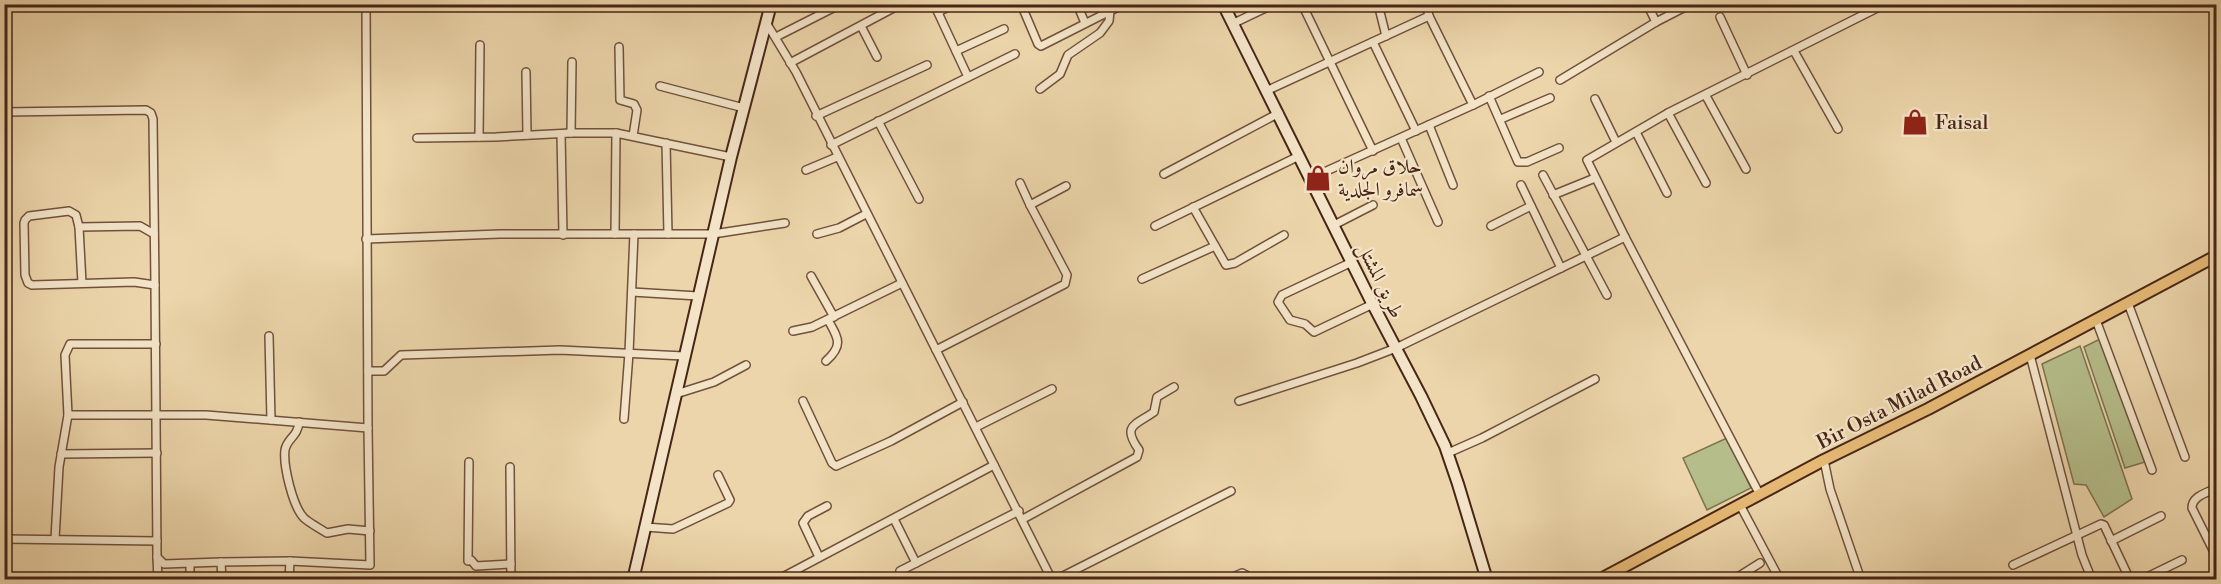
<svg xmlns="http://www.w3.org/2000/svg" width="2221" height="584" font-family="'Libre Bodoni',Amiri,serif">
  <rect width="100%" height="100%" fill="#ecd5aa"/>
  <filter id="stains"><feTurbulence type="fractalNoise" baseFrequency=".00333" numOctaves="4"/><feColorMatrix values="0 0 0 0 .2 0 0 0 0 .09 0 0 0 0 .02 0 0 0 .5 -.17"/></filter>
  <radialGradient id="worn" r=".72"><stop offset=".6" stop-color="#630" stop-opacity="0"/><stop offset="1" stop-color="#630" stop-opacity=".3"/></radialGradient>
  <!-- green -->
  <g fill="#b5be8a" stroke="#7e7250" stroke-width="1.5">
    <path d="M 2102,338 L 2145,462 L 2125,468 L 2084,347 Z"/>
    <path d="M 2080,346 L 2132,499 L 2104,517 L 2086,485 L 2074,484 L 2042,364 Z"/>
    <path d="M 1727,438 L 1751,488 L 1707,510 L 1683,458 Z"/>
  </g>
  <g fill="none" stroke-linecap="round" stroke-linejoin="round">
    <!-- street casing -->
    <g stroke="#71513c" stroke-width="10">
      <g id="street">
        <path d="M 934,4 L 968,77"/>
        <path d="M 1021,4 L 1038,44 L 1041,46 L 1124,4"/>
        <path d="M 1077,4 L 1085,23"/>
        <path d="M 1302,4 L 1373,151"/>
        <path d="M 1378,4 L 1386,36"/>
        <path d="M 1426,4 L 1429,16 L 1473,105"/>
        <path d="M 1647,4 L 1656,22"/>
        <path d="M 938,12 L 954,4"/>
        <path d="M 1720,17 L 1747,75"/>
        <path d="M 767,24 L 796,72 L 1052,580"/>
        <path d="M 1232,24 L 1274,4"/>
        <path d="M 861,26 L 877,57"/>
        <path d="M 776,37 L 841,4"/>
        <path d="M 1373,42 L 1416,131"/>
        <path d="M 619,47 L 620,100 L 634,104 L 637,110 L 633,136"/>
        <path d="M 956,51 L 1004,29"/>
        <path d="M 1794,51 L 1838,129"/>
        <path d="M 790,63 L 901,4"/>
        <path d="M 526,72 L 527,135"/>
        <path d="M 1560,80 L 1656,22 L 1691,4"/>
        <path d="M 660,86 L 744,108"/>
        <path d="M 1040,89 L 1060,74 L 1068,55 L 1100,33 L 1109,21 L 1110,11"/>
        <path d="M 1266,91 L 1429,16"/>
        <path d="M 1489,96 L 1518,162 L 1527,162 L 1559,148"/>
        <path d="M 1706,96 L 1746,169"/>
        <path d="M 1595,99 L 1616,142"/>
        <path d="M 4,112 L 146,110 L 151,113 L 153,119 L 155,285"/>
        <path d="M 1668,113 L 1706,183"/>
        <path d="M 816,116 L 927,65"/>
        <path d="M 1501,119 L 1550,98"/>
        <path d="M 878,121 L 919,199"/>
        <path d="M 1429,125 L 1453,185"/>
        <path d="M 1636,132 L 1667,193"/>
        <path d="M 571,133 L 572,62"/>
        <path d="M 561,134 L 563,235"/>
        <path d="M 479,137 L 480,45"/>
        <path d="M 417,138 L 496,137 L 571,133 L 616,133 L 731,157"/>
        <path d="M 1401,138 L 1438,222"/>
        <path d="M 666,143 L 668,234"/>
        <path d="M 831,145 L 1015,54"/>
        <path d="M 806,170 L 837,157"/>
        <path d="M 1164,174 L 1279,113"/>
        <path d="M 1543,175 L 1607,295"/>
        <path d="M 1311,178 L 1473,105 L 1539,72"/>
        <path d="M 1521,185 L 1561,268"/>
        <path d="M 1553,195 L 1595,178"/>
        <path d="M 1030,205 L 1066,186"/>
        <path d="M 1193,207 L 1226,265 L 1235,263 L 1284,235"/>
        <path d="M 1334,225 L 1373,205"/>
        <path d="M 1155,226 L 1299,156"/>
        <path d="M 1491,226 L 1531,206"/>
        <path d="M 79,227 L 82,283"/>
        <path d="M 154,234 L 140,226 L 79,227 L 76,215 L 69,211 L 29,216 L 25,220 L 24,223 L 25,275 L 28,283 L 32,285 L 134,282 L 155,285 L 157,557 L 164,564 L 221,562 L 222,580"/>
        <path d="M 615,234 L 616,133"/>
        <path d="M 817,234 L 839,228 L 866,214"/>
        <path d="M 366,239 L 500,234 L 713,234 L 785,223"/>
        <path d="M 1352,262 L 1282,295 L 1278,302 L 1290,320 L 1305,324 L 1314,332 L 1373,304"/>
        <path d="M 811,276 L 834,317"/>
        <path d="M 1142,279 L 1215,246"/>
        <path d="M 632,292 L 698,296"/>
        <path d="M 2128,303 L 2185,457"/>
        <path d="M 2096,320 L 2152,470"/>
        <path d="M 793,331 L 812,327 L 902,283"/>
        <path d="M 269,336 L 271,420"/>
        <path d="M 936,350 L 1065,284 L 1067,275 L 1030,205 L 1020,183"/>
        <path d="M 2030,355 L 2082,555 L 2092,580"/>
        <path d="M 826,361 C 844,345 838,338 828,320"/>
        <path d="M 368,371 L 384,371 L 401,355 L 560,350 L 684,356"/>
        <path d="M 676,394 L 714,382 L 746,365"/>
        <path d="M 803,401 L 832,463 L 836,466 L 891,441 L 963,402"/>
        <path d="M 1239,401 L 1357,363 L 1396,348 L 1625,237"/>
        <path d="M 68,415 L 65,355 L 70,344 L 156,344"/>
        <path d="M 624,419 L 629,353 L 634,234"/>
        <path d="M 299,422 C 298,437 287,438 285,450 C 283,466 293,507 304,518 C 308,522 322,530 327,533 L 348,529 L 370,531"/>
        <path d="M 976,427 L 1052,389"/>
        <path d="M 1448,453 L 1482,438 L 1595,379"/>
        <path d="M 61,454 L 157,453"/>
        <path d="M 1824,460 L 1830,489 L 1861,580"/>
        <path d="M 469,462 L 468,561 L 471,560 L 476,566 L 511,564"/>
        <path d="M 510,467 L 511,580"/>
        <path d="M 2216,488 C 2207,493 2192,496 2192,508 L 2216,556"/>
        <path d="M 1760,495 L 1625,237 L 1587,160 L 1668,113 L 1885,4"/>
        <path d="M 1740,505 L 1780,580"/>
        <path d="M 894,519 L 916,563"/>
        <path d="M 1023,519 L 1137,457 L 1139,450 C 1121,425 1136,425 1154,412 L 1157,397 L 1174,387"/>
        <path d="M 645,527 L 673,529 L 728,503 L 730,500 L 718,475"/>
        <path d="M 4,539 L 157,541"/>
        <path d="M 55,539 L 59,467 L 68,415 L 206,415 L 368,428 L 366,4"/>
        <path d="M 2111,541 L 2161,516"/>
        <path d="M 157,557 L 158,580"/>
        <path d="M 819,557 L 803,523 L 808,516 L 827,506"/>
        <path d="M 290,561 L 370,565 L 368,428"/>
        <path d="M 221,562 L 290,561 L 289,580"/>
        <path d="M 190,564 L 190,580"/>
        <path d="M 2013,565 L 2101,524 L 2104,525 L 2130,580"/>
        <path d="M 900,571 L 1019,511"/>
        <path d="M 777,580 L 994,465"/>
        <path d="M 1055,580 L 1231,491"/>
        <path d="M 1226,580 L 1242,573 L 1246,575 L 1248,580"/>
        <path d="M 1733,580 L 1760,563"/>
        <path d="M 2141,580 L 2182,560"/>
      </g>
    </g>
    <!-- secondary casing -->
    <g stroke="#482517" stroke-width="14">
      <g id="secondary">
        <path d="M 1223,4 L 1370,299 L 1421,396 L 1445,446 L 1458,484 L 1487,580"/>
        <path d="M 633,580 L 731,157 L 771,4"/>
      </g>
    </g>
    <!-- primary casing -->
    <g stroke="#482517" stroke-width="14">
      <path id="primary" d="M 1599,580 L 1824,460 L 1928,409 L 2216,256"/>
    </g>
    <!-- street -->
    <use href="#street" stroke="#f3e4c8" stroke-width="7"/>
    <!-- secondary -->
    <use href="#secondary" stroke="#f3e4c8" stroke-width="10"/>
    <!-- primary -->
    <use href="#primary" stroke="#e6ba75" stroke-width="10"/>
  </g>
  <!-- icons -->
  <defs>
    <g id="shop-bare" transform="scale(2.07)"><path d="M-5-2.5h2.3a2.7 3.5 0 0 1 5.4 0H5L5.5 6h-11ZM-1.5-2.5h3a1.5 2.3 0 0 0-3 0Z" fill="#8f2418" stroke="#f3e4c8" stroke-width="2.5" paint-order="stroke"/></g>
  </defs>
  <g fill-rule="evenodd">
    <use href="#shop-bare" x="1915" y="122"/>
    <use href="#shop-bare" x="1318" y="178"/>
  </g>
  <g text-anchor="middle" stroke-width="4.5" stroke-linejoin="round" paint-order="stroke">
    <!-- poi labels -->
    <g font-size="20" fill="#482517" stroke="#f3e4c8" text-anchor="start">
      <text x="1935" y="129">Faisal</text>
      <text x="1338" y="173">حلاق مروان<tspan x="1338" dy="23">سمافرو الجلدية</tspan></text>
    </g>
    <!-- street labels -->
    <g font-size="20" fill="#482517" stroke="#f3e4c8">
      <text transform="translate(1381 280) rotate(64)" y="7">طريق المشتل</text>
      <text transform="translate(1899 402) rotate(-27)" y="7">Bir Osta Milad Road</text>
    </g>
  </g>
  <!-- margin -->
  <rect width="2221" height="584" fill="none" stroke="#ecd5aa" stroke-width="24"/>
  <rect x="6" y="6" width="2209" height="572" fill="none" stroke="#482517" stroke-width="3"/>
  <rect x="12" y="12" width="2197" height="560" fill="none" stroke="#482517" stroke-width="1.5"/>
  <rect width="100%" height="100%" filter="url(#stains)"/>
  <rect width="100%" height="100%" fill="url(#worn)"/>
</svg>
